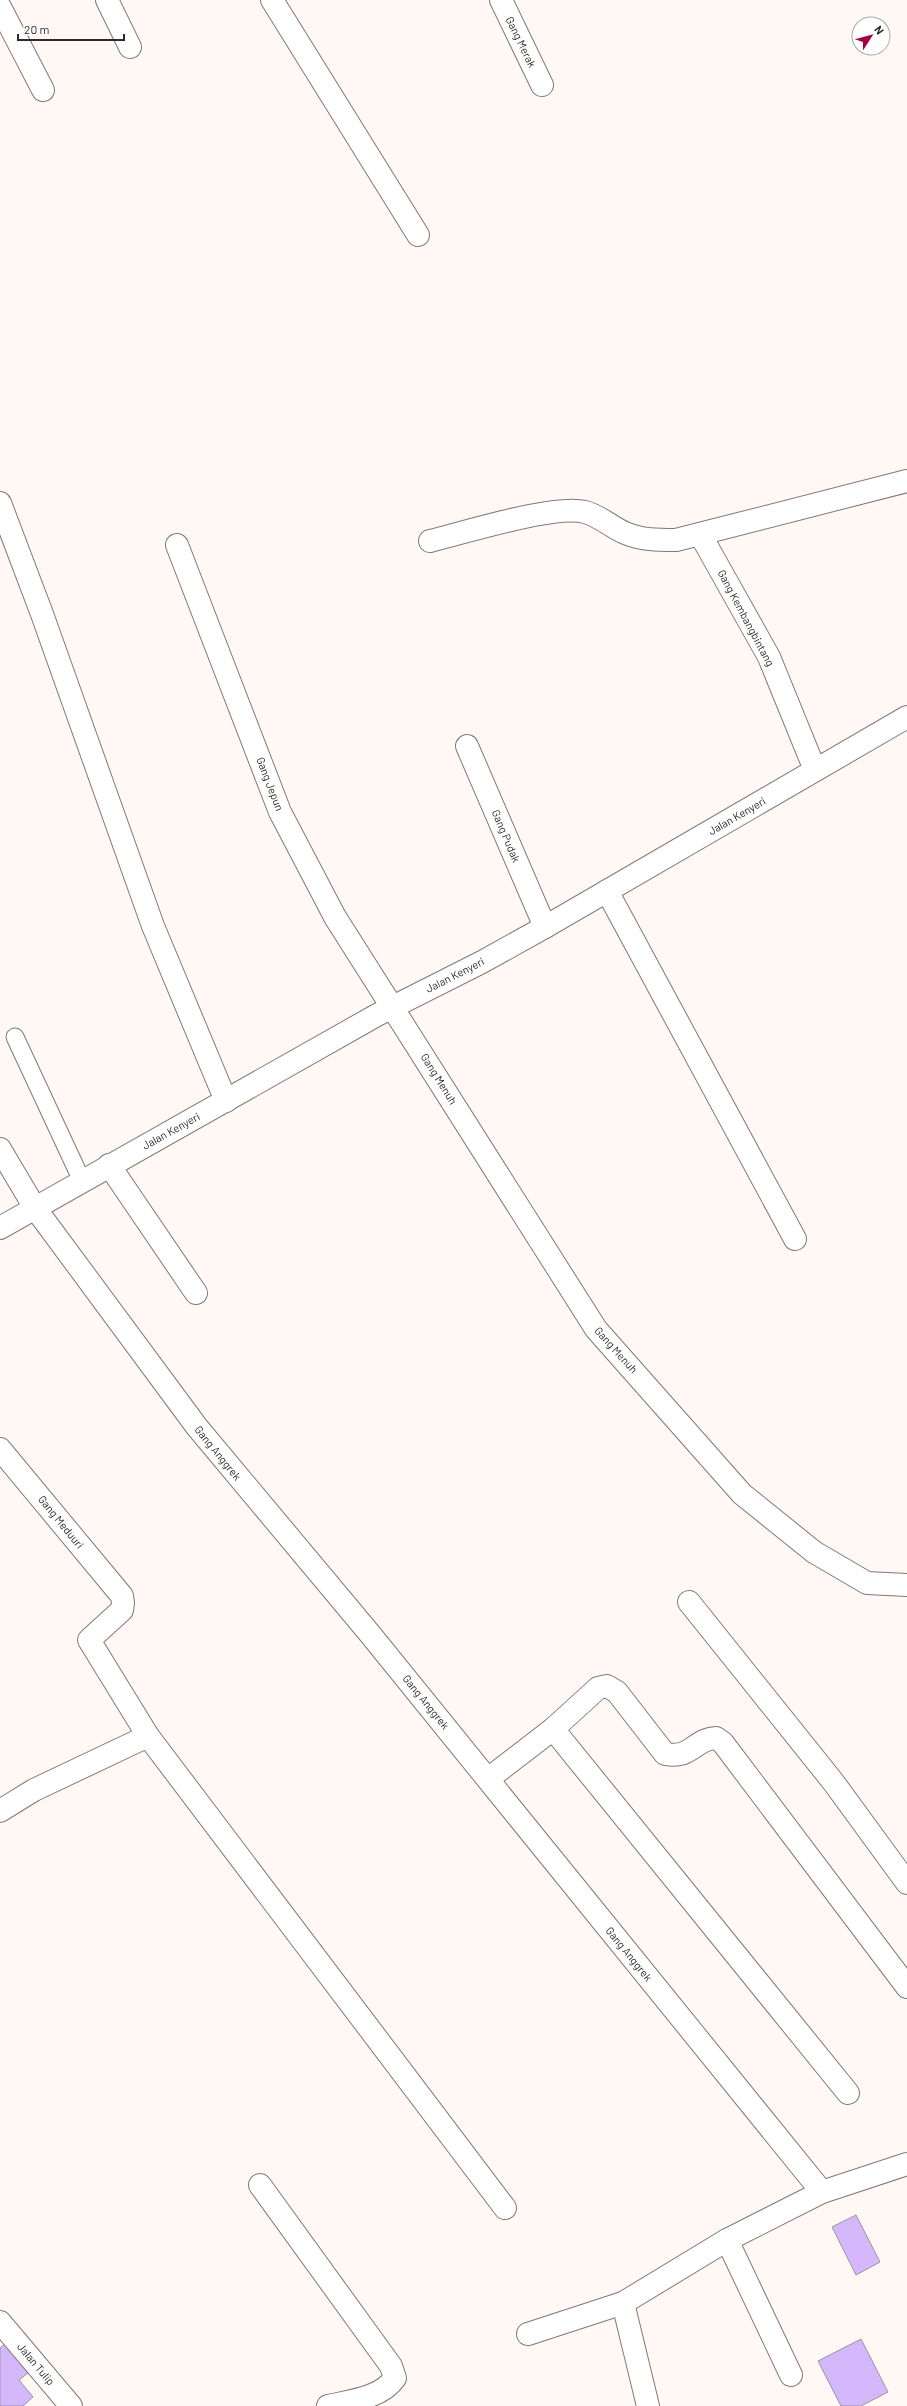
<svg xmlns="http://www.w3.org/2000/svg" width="907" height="2406" font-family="Barlow,sans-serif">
  <rect width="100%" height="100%" fill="#fff8f5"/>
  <!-- building -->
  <g fill="#d4b8fb" stroke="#97959c">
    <path d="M 856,2215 L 880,2262 L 856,2275 L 832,2227 Z"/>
    <path d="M 861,2339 L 888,2392 L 861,2406 L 841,2406 L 818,2361 Z"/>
    <path d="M 5,2344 L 28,2373 L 19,2380 L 33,2397 L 23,2406 L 0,2406 L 0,2348 Z"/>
  </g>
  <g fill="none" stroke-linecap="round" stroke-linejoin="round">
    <!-- service casing -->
    <g stroke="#817976" stroke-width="19">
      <path id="service" d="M 15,1037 L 82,1181"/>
    </g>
    <!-- minor casing -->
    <g stroke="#817976" stroke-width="24">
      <g id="minor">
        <path d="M 107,0 L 130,47"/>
        <path d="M 272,0 L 418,235"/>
        <path d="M 501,0 L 542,85"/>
        <path d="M 0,7 L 43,90"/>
        <path d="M 0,503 L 42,614 L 153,926 L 226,1101"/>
        <path d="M 700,534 L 769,657 L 815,770"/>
        <path d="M 430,541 C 463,533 555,504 585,512 C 600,516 611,527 625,533 C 641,540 658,540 676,540 L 907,481"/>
        <path d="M 177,545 L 280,812 L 335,917 L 596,1329 L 742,1494 L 814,1552 L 867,1583 L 907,1585"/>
        <path d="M 467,746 L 545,927"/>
        <path d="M 607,891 L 795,1239"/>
        <path d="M 0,1149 L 35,1208 L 197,1427 L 370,1634 L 822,2192"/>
        <path d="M 109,1165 L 196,1293"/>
        <path d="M 0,1449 L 122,1596 L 123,1603 L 122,1610 L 89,1640 L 148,1736"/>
        <path d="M 689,1602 L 834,1783 L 907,1883"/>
        <path d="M 553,1729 L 848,2093"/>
        <path d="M 488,1779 L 553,1729 L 598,1688 L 607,1686 L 617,1692 L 665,1754 C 692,1759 694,1739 716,1738 L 723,1743 L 907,1987"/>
        <path d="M 0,1811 L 34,1790 L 148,1736 L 505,2208"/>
        <path d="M 260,2185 L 391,2366 L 395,2378 C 381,2398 351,2401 328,2406"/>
        <path d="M 727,2240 L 791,2375"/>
        <path d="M 623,2303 L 648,2406"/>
        <path d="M 0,2322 L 71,2406"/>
        <path d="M 528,2334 L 623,2303 L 727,2240 L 822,2192 L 907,2164"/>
      </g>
    </g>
    <!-- tertiary casing -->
    <g stroke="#817976" stroke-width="24">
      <path id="tertiary" d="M 0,1228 L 377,1015 L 482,962 L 545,927 L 907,717"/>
    </g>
    <!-- service -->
    <use href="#service" stroke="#fff" stroke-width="17"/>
    <!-- minor -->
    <use href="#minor" stroke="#fff" stroke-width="22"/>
    <!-- tertiary -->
    <use href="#tertiary" stroke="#fff" stroke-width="22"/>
  </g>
  <g text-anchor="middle" stroke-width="3.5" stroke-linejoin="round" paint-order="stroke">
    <!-- street labels -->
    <g font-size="11" fill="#2d2a29" stroke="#fff">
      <text transform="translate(521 42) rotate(64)" y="4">Gang Merak</text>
      <text transform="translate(746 618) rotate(62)" y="4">Gang Kembangbintang</text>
      <text transform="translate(270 784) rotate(69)" y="4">Gang Jepun</text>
      <text transform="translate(737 816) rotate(-30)" y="4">Jalan Kenyeri</text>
      <text transform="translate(506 836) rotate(67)" y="4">Gang Pudak</text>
      <text transform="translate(455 975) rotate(-27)" y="4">Jalan Kenyeri</text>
      <text transform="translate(439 1079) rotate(58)" y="4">Gang Menuh</text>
      <text transform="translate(171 1131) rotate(-29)" y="4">Jalan Kenyeri</text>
      <text transform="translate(616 1350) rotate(48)" y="4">Gang Menuh</text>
      <text transform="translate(218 1453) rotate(51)" y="4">Gang Anggrek</text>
      <text transform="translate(61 1522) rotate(51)" y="4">Gang Meduuri</text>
      <text transform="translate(426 1702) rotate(51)" y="4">Gang Anggrek</text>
      <text transform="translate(629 1954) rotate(51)" y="4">Gang Anggrek</text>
      <text transform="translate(36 2364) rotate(50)" y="4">Jalan Tulip</text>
    </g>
  </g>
  <!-- north arrow -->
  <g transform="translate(871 36) rotate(54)"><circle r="19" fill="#ffffff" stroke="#abaaa9"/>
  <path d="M0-3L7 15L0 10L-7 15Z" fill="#a10340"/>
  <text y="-6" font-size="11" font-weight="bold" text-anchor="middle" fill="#2d2a29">N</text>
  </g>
  <!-- scale -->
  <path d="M18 34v6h106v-6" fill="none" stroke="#2d2a29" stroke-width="2"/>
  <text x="24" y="34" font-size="12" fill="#2d2a29" stroke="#ffffff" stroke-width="3" paint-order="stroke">20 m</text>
</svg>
